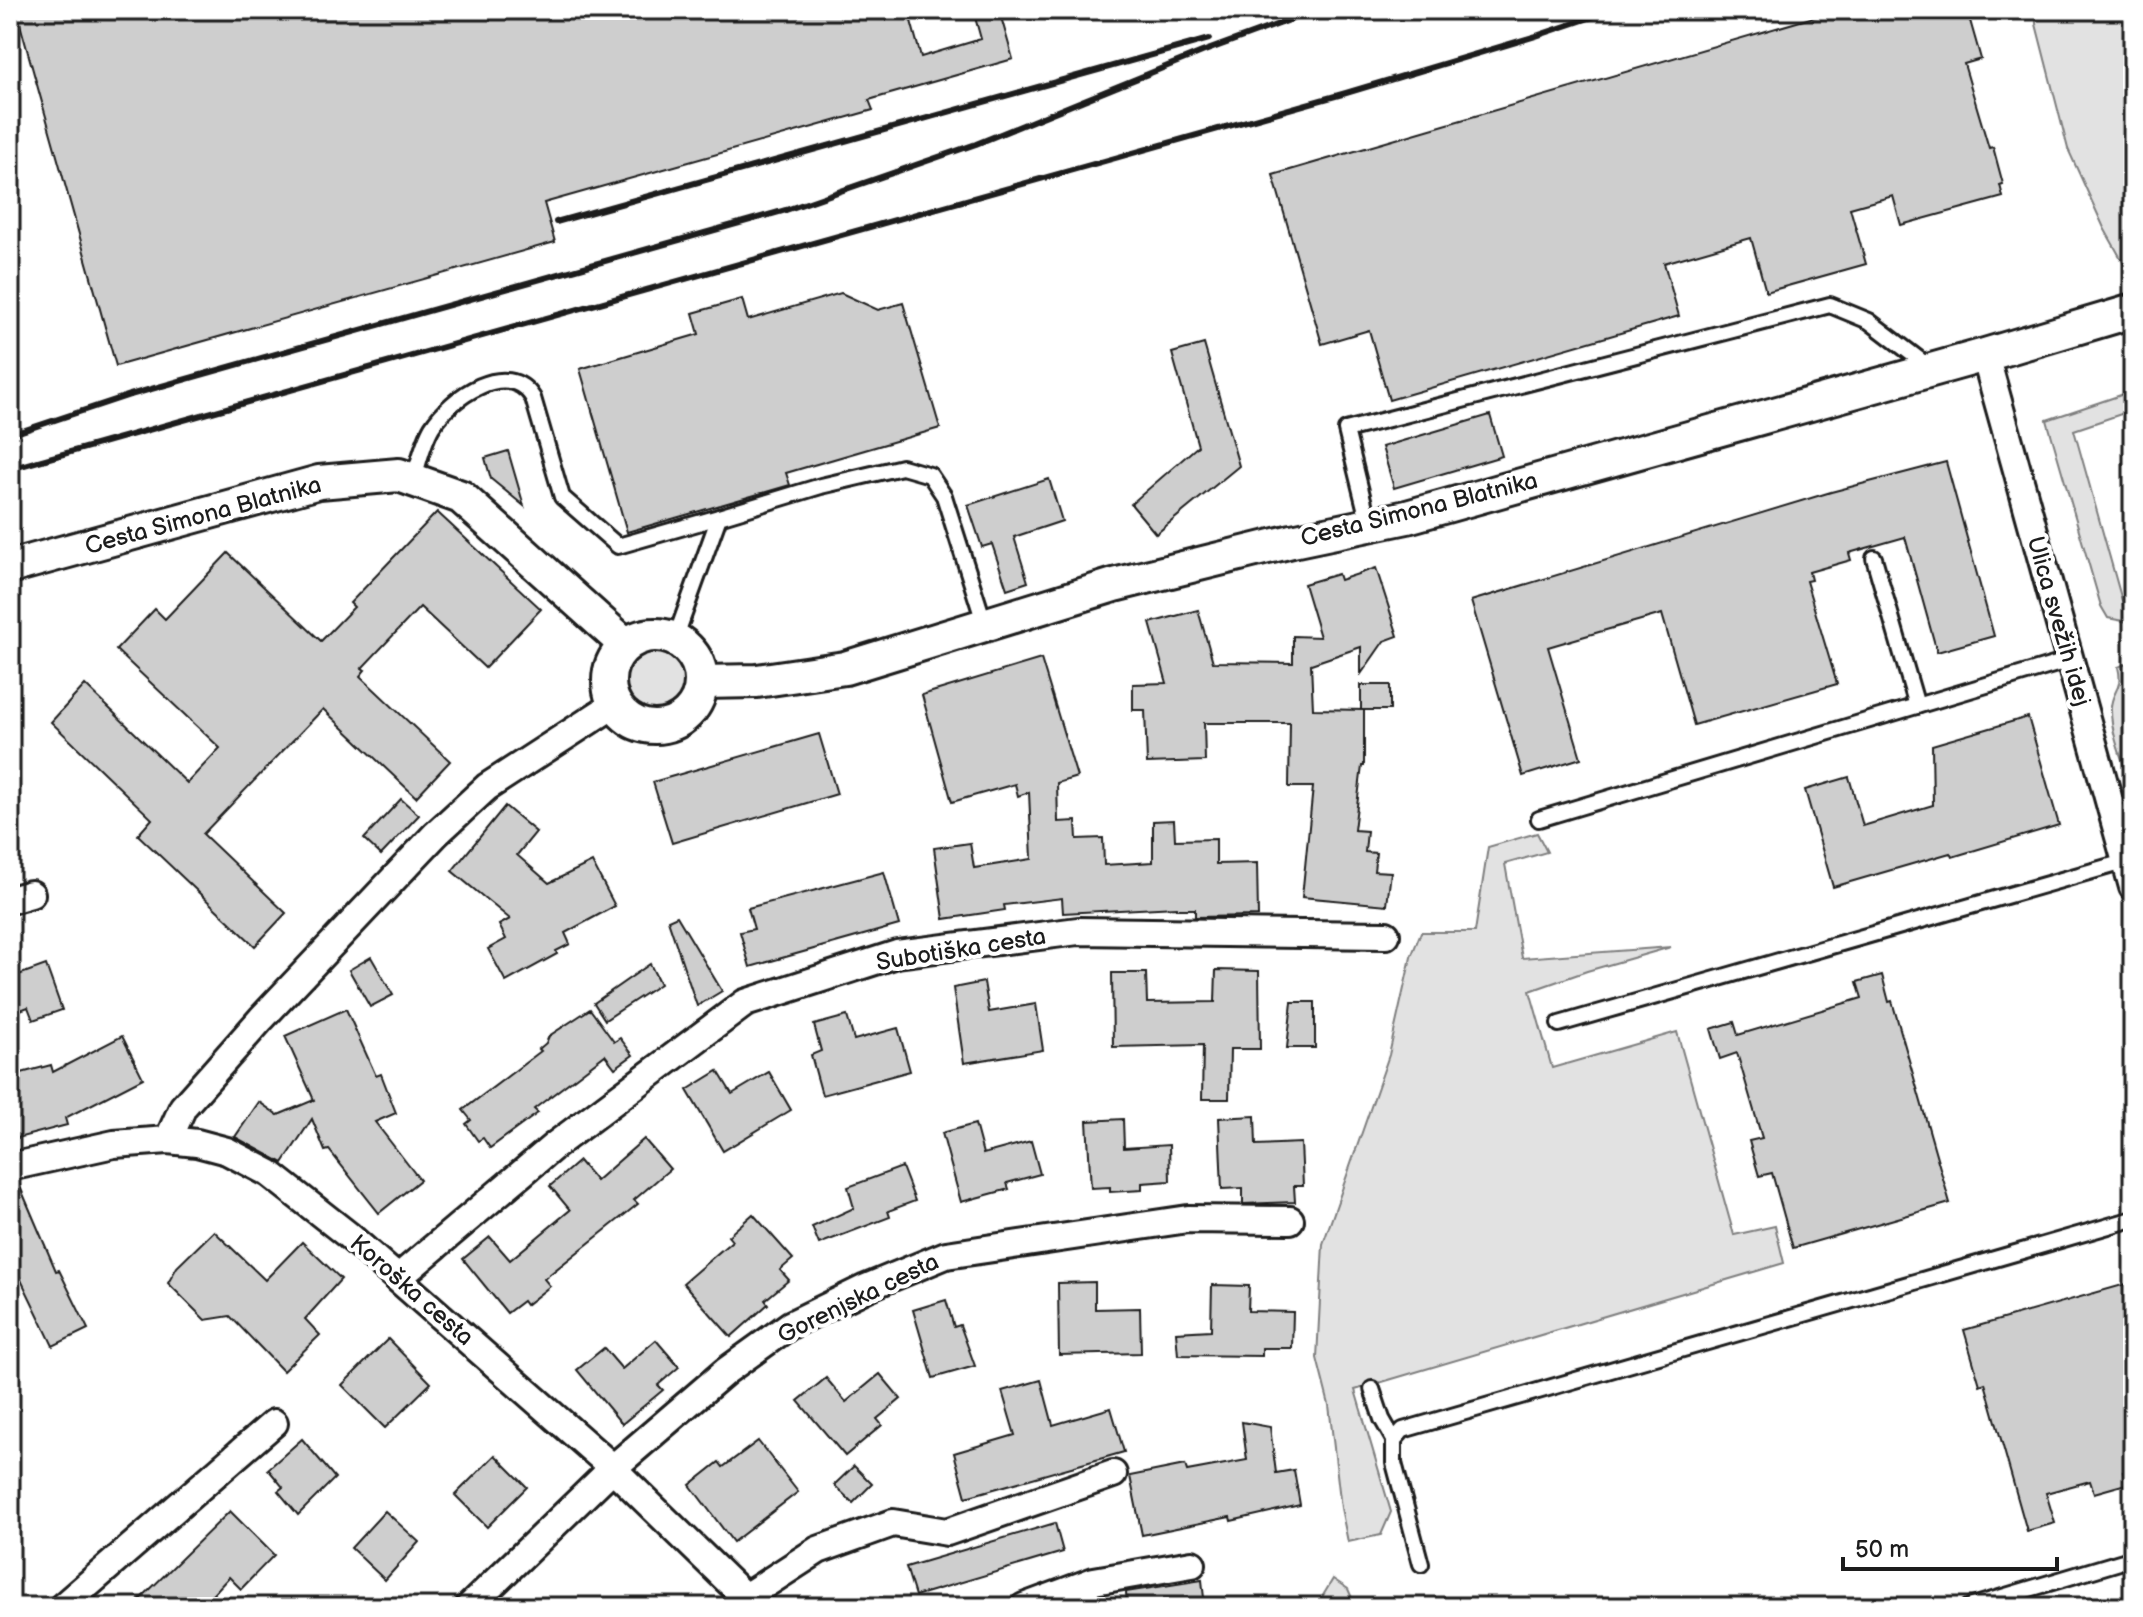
<svg xmlns="http://www.w3.org/2000/svg" width="2143" height="1617" font-family="'Balsamiq Sans',sans-serif">
  <rect width="100%" height="100%" fill="#fff"/>
  <filter id="ink" filterUnits="userSpaceOnUse"><feTurbulence type="fractalNoise" baseFrequency=".0125" numOctaves="2"/><feDisplacementMap in="SourceGraphic" scale="16" xChannelSelector="R" yChannelSelector="G"/><feConvolveMatrix kernelMatrix="1 2 1 2 8 2 1 2 1" color-interpolation-filters="sRGB"/></filter>
  <g filter="url(#ink)">
    <!-- green -->
    <g fill="#e2e2e2" stroke="#7f7f7f" stroke-width="2">
      <path d="M 2036,10 L 2133,10 L 2133,280 L 2104,228 L 2068,149 L 2036,24 Z"/>
      <path d="M 2133,391 L 2133,410 L 2074,430 L 2128,622 L 2108,618 L 2101,606 L 2047,420 Z"/>
      <circle cx="655" cy="681" r="34"/>
      <path d="M 2133,661 L 2133,709 L 2128,711 L 2133,735 L 2133,791 C 2125,766 2111,736 2111,710 C 2110,691 2124,691 2118,667 Z"/>
      <path d="M 1537,833 L 1547,852 L 1505,864 L 1522,958 L 1671,947 L 1587,971 L 1530,991 L 1552,1068 L 1677,1032 L 1734,1235 L 1775,1226 L 1784,1263 L 1355,1390 L 1391,1512 L 1381,1535 L 1348,1542 L 1341,1508 L 1329,1405 L 1317,1358 L 1323,1244 L 1389,1055 L 1411,957 L 1421,932 L 1475,932 L 1488,847 Z"/>
      <path d="M 1333,1579 L 1348,1589 L 1356,1607 L 1307,1607 L 1319,1602 Z"/>
    </g>
    <!-- building -->
    <g fill="#cecece" stroke="#1c1c1c" stroke-width="2">
      <path d="M 16,10 L 908,10 L 921,57 L 981,39 L 973,10 L 999,10 L 1013,59 L 869,100 L 873,110 L 544,203 L 555,242 L 116,366 Z"/>
      <path d="M 1838,10 L 1967,10 L 1981,59 L 1964,64 L 1989,148 L 1993,147 L 2003,184 L 2000,185 L 2003,197 L 1901,225 L 1893,196 L 1850,208 L 1866,264 L 1766,292 L 1751,238 L 1664,263 L 1679,316 L 1389,400 L 1369,330 L 1322,344 L 1273,175 Z"/>
      <path d="M 841,293 L 878,310 L 903,303 L 940,428 L 786,473 L 790,485 L 627,532 L 580,369 L 699,334 L 693,313 L 742,299 L 748,320 Z"/>
      <path d="M 1204,344 L 1239,466 L 1156,534 L 1131,504 L 1198,446 L 1172,353 Z"/>
      <path d="M 1490,415 L 1502,456 L 1394,488 L 1382,447 Z"/>
      <path d="M 508,451 L 524,506 L 491,479 L 485,458 Z"/>
      <path d="M 1946,462 L 1994,636 L 1937,652 L 1905,537 L 1849,553 L 1851,560 L 1809,572 L 1811,580 L 1806,581 L 1837,684 L 1694,725 L 1662,614 L 1592,634 L 1548,647 L 1581,758 L 1523,776 L 1471,601 L 1831,492 Z"/>
      <path d="M 1049,479 L 1062,521 L 1014,537 L 1028,582 L 1007,589 L 992,544 L 982,547 L 968,505 Z"/>
      <path d="M 437,512 L 541,609 L 485,668 L 420,607 L 362,668 L 365,670 L 360,676 L 450,761 L 416,797 L 323,709 L 203,834 L 286,913 L 255,946 L 138,835 L 152,819 L 51,722 L 85,685 L 187,783 L 220,748 L 116,650 L 155,609 L 165,619 L 228,553 L 321,641 L 354,607 L 350,603 Z"/>
      <path d="M 1376,568 L 1398,636 L 1384,641 L 1361,674 L 1361,647 L 1311,664 L 1313,709 L 1364,710 L 1364,766 L 1362,766 L 1354,830 L 1367,831 L 1365,852 L 1376,853 L 1374,871 L 1391,872 L 1387,905 L 1302,897 L 1313,787 L 1289,787 L 1290,723 L 1204,723 L 1205,761 L 1147,763 L 1145,710 L 1133,710 L 1133,684 L 1167,683 L 1150,623 L 1198,610 L 1213,662 L 1293,663 L 1293,636 L 1320,637 L 1304,584 L 1338,574 L 1340,580 Z"/>
      <path d="M 1041,659 L 1077,777 L 1057,783 L 1058,822 L 1076,821 L 1077,839 L 1103,838 L 1104,865 L 1153,862 L 1153,821 L 1174,820 L 1175,840 L 1216,839 L 1216,864 L 1257,863 L 1258,916 L 1195,917 L 1195,909 L 1176,909 L 1176,907 L 1063,913 L 1062,898 L 1004,905 L 1005,910 L 944,919 L 934,848 L 970,843 L 974,868 L 1032,859 L 1029,792 L 1018,796 L 1015,784 L 952,802 L 922,695 Z"/>
      <rect x="1361" y="685" width="29" height="25"/>
      <path d="M 2028,717 L 2059,825 L 1952,857 L 1950,853 L 1833,887 L 1805,790 L 1849,777 L 1863,826 L 1933,805 L 1932,745 Z"/>
      <path d="M 819,734 L 837,794 L 672,843 L 653,782 Z"/>
      <path d="M 401,799 L 419,815 L 381,855 L 364,839 Z"/>
      <path d="M 505,806 L 536,832 L 517,855 L 549,883 L 592,862 L 615,906 L 565,933 L 570,944 L 556,951 L 557,954 L 506,982 L 488,949 L 506,939 L 499,925 L 510,919 L 452,871 Z"/>
      <path d="M 884,872 L 899,925 L 750,967 L 740,932 L 754,929 L 748,908 Z"/>
      <path d="M 677,916 L 722,991 L 697,1006 L 668,920 Z"/>
      <path d="M 371,957 L 393,995 L 370,1007 L 349,970 Z"/>
      <path d="M 650,964 L 660,984 L 605,1020 L 594,1003 Z"/>
      <path d="M 46,965 L 62,1010 L 33,1020 L 28,1007 L 10,1014 L 10,978 Z"/>
      <path d="M 1216,970 L 1259,971 L 1260,1049 L 1230,1049 L 1229,1099 L 1202,1099 L 1203,1045 L 1113,1047 L 1112,973 L 1146,973 L 1147,1003 L 1215,1002 Z"/>
      <path d="M 1882,975 L 1889,1002 L 1892,1001 L 1950,1203 L 1793,1248 L 1772,1173 L 1759,1176 L 1749,1141 L 1762,1138 L 1737,1053 L 1720,1059 L 1711,1029 L 1734,1022 L 1738,1035 L 1862,998 L 1857,982 Z"/>
      <path d="M 984,982 L 989,1012 L 1036,1004 L 1043,1050 L 964,1063 L 953,988 Z"/>
      <path d="M 1292,1002 L 1315,1002 L 1315,1048 L 1287,1048 Z"/>
      <path d="M 346,1009 L 376,1076 L 381,1074 L 396,1113 L 375,1122 L 420,1180 L 379,1213 L 329,1150 L 325,1151 L 312,1119 L 283,1163 L 235,1137 L 259,1102 L 278,1115 L 314,1100 L 285,1036 Z"/>
      <path d="M 590,1009 L 614,1042 L 620,1038 L 633,1055 L 615,1068 L 605,1055 L 534,1109 L 538,1113 L 490,1148 L 483,1138 L 478,1141 L 466,1124 L 471,1120 L 463,1110 L 541,1051 L 539,1049 L 546,1043 L 549,1036 Z"/>
      <path d="M 847,1016 L 854,1040 L 898,1028 L 910,1071 L 822,1095 L 811,1055 L 821,1051 L 814,1025 Z"/>
      <path d="M 122,1036 L 143,1078 L 65,1118 L 67,1125 L 10,1140 L 10,1076 L 51,1065 L 53,1072 Z"/>
      <path d="M 718,1071 L 732,1094 L 769,1072 L 791,1110 L 723,1151 L 687,1090 Z"/>
      <path d="M 1255,1116 L 1256,1145 L 1301,1143 L 1303,1186 L 1294,1186 L 1295,1202 L 1243,1204 L 1243,1188 L 1222,1189 L 1219,1118 Z"/>
      <path d="M 1123,1119 L 1124,1148 L 1169,1145 L 1170,1181 L 1142,1183 L 1142,1190 L 1110,1192 L 1110,1187 L 1091,1188 L 1087,1121 Z"/>
      <path d="M 975,1124 L 983,1154 L 1031,1141 L 1040,1174 L 1007,1183 L 1009,1189 L 961,1202 L 942,1133 Z"/>
      <path d="M 644,1139 L 670,1169 L 634,1200 L 638,1204 L 544,1279 L 550,1286 L 526,1305 L 523,1301 L 507,1313 L 463,1259 L 490,1237 L 510,1260 L 570,1210 L 550,1186 L 579,1161 L 596,1181 Z"/>
      <path d="M 902,1167 L 915,1201 L 888,1211 L 890,1217 L 819,1244 L 812,1227 L 854,1208 L 848,1187 Z"/>
      <path d="M 18,1182 L 56,1271 L 59,1270 L 88,1329 L 53,1346 L 10,1257 L 10,1183 Z"/>
      <path d="M 753,1214 L 793,1259 L 780,1270 L 789,1280 L 765,1300 L 768,1304 L 731,1337 L 683,1283 L 732,1241 L 728,1236 Z"/>
      <path d="M 214,1231 L 265,1280 L 302,1242 L 341,1279 L 305,1319 L 320,1335 L 283,1371 L 230,1316 L 205,1320 L 168,1283 L 177,1267 Z"/>
      <path d="M 1095,1282 L 1095,1309 L 1140,1308 L 1141,1353 L 1059,1355 L 1058,1283 Z"/>
      <path d="M 2133,1282 L 2133,1469 L 2123,1472 L 2126,1484 L 2094,1493 L 2090,1481 L 2046,1493 L 2055,1523 L 2027,1531 L 1985,1383 L 1980,1385 L 1964,1330 Z"/>
      <path d="M 1212,1285 L 1249,1286 L 1248,1311 L 1293,1312 L 1292,1348 L 1262,1348 L 1262,1356 L 1178,1355 L 1176,1332 L 1211,1330 Z"/>
      <path d="M 946,1300 L 954,1327 L 960,1325 L 975,1366 L 933,1378 L 913,1310 Z"/>
      <path d="M 388,1339 L 431,1383 L 385,1428 L 342,1385 Z"/>
      <path d="M 656,1340 L 679,1367 L 658,1385 L 663,1390 L 622,1424 L 577,1370 L 604,1348 L 622,1369 Z"/>
      <path d="M 880,1374 L 901,1399 L 877,1419 L 882,1425 L 845,1456 L 798,1401 L 826,1378 L 846,1402 Z"/>
      <path d="M 1041,1380 L 1053,1425 L 1111,1408 L 1124,1452 L 966,1497 L 954,1453 L 1015,1435 L 1002,1391 Z"/>
      <path d="M 1242,1422 L 1270,1427 L 1276,1473 L 1294,1470 L 1300,1505 L 1231,1521 L 1230,1517 L 1142,1535 L 1130,1476 L 1185,1465 L 1187,1471 L 1247,1460 Z"/>
      <path d="M 302,1439 L 335,1478 L 298,1515 L 278,1491 L 283,1487 L 268,1469 Z"/>
      <path d="M 758,1441 L 798,1492 L 733,1542 L 690,1485 L 719,1462 L 723,1467 Z"/>
      <path d="M 495,1455 L 527,1487 L 487,1527 L 455,1495 Z"/>
      <path d="M 854,1466 L 872,1484 L 853,1503 L 834,1485 Z"/>
      <path d="M 230,1511 L 274,1555 L 241,1589 L 229,1577 L 201,1607 L 132,1607 Z"/>
      <path d="M 385,1511 L 419,1542 L 385,1580 L 351,1548 Z"/>
      <path d="M 1055,1523 L 1063,1552 L 915,1596 L 906,1567 Z"/>
      <path d="M 1202,1580 L 1205,1607 L 1127,1607 L 1126,1592 Z"/>
    </g>
    <g fill="none" stroke-linecap="round" stroke-linejoin="round">
      <!-- service casing -->
      <g stroke="#1c1c1c" stroke-width="20">
        <g id="service">
          <path d="M 413,480 C 419,463 423,442 432,427 C 450,398 508,357 533,398 L 562,497 L 618,546 L 719,517"/>
          <path d="M 1369,524 L 1346,430 L 1830,305 L 1869,321 L 1929,367"/>
          <path d="M 1874,558 L 1917,706"/>
          <path d="M 675,639 L 719,517 L 821,486 L 902,467 L 930,475 L 944,496 L 985,625"/>
          <path d="M 1539,819 L 2070,660"/>
          <path d="M 1559,1024 L 2131,860"/>
          <path d="M 1372,1389 L 1382,1419 L 1394,1440"/>
          <path d="M 1421,1564 L 1394,1463 L 1394,1440 L 1403,1430 L 2133,1219"/>
          <path d="M 1969,1607 L 2133,1558"/>
        </g>
      </g>
      <!-- minor casing -->
      <g stroke="#1c1c1c" stroke-width="32">
        <g id="minor">
          <path d="M 1985,355 L 2133,887"/>
          <path d="M 10,900 L 31,894"/>
          <path d="M 168,1140 L 183,1107 L 261,1019 L 436,834 L 487,787 L 615,704"/>
          <path d="M 10,1167 L 114,1144 L 168,1140 L 197,1143 L 227,1151 L 269,1173 L 348,1235 L 604,1460 L 755,1607"/>
          <path d="M 398,1278 L 554,1146 L 745,1003 L 897,954 L 1078,931 L 1386,935"/>
          <path d="M 747,1596 L 818,1550 L 893,1523 L 947,1532 L 1113,1474"/>
          <path d="M 62,1607 L 274,1423"/>
          <path d="M 469,1607 L 613,1468 L 726,1371 L 790,1325 L 866,1288 L 946,1255 L 1188,1219 L 1290,1220"/>
          <path d="M 1024,1607 L 1094,1581 L 1192,1564"/>
        </g>
      </g>
      <!-- tertiary casing -->
      <g stroke="#1c1c1c" stroke-width="38">
        <g id="tertiary">
          <path d="M 10,567 L 319,482 L 399,475 L 461,497 L 626,645"/>
          <circle cx="655" cy="681" r="46"/>
          <path d="M 701,682 L 757,681 L 845,668 L 1114,585 L 1292,541 L 1407,517 L 1985,355 L 2133,311"/>
        </g>
      </g>
      <!-- service -->
      <use href="#service" stroke="#fff" stroke-width="14"/>
      <!-- minor -->
      <use href="#minor" stroke="#fff" stroke-width="26"/>
      <!-- tertiary -->
      <use href="#tertiary" stroke="#fff" stroke-width="32"/>
      <!-- rail -->
      <g stroke="#1c1c1c" stroke-width="6">
        <path d="M 556,222 L 1209,39"/>
        <path d="M 10,435 L 130,395 L 786,210 L 976,144 L 1202,52 L 1317,10"/>
        <path d="M 10,469 L 1346,93 L 1536,36 L 1613,10"/>
      </g>
    </g>
  </g>
  <g text-anchor="middle" stroke-width="8" stroke-linejoin="round" paint-order="stroke">
    <!-- street labels -->
    <g font-size="24" fill="#1c1c1c" stroke="#fff">
      <text transform="translate(1419 509) rotate(-14)" y="8">Cesta Simona Blatnika</text>
      <text transform="translate(203 515) rotate(-15)" y="8">Cesta Simona Blatnika</text>
      <text transform="translate(2059 621) rotate(74)" y="8">Ulica svežih idej</text>
      <text transform="translate(961 949) rotate(-9)" y="8">Subotiška cesta</text>
      <text transform="translate(412 1290) rotate(41)" y="8">Koroška cesta</text>
      <text transform="translate(858 1298) rotate(-26)" y="8">Gorenjska cesta</text>
    </g>
  </g>
  <!-- margin -->
  <rect width="2143" height="1617" fill="none" stroke="#fff" stroke-width="40"/>
  <rect x="20" y="20" width="2103" height="1577" fill="none" stroke="#1c1c1c" stroke-width="3" filter="url(#ink)"/>
  <!-- scale -->
  <path d="M1843 1557v12h214v-12" fill="none" stroke="#1c1c1c" stroke-width="4"/>
  <text x="1855" y="1557" font-size="24" fill="#1c1c1c" stroke="#ffffff" stroke-width="6" paint-order="stroke">50 m</text>
</svg>
